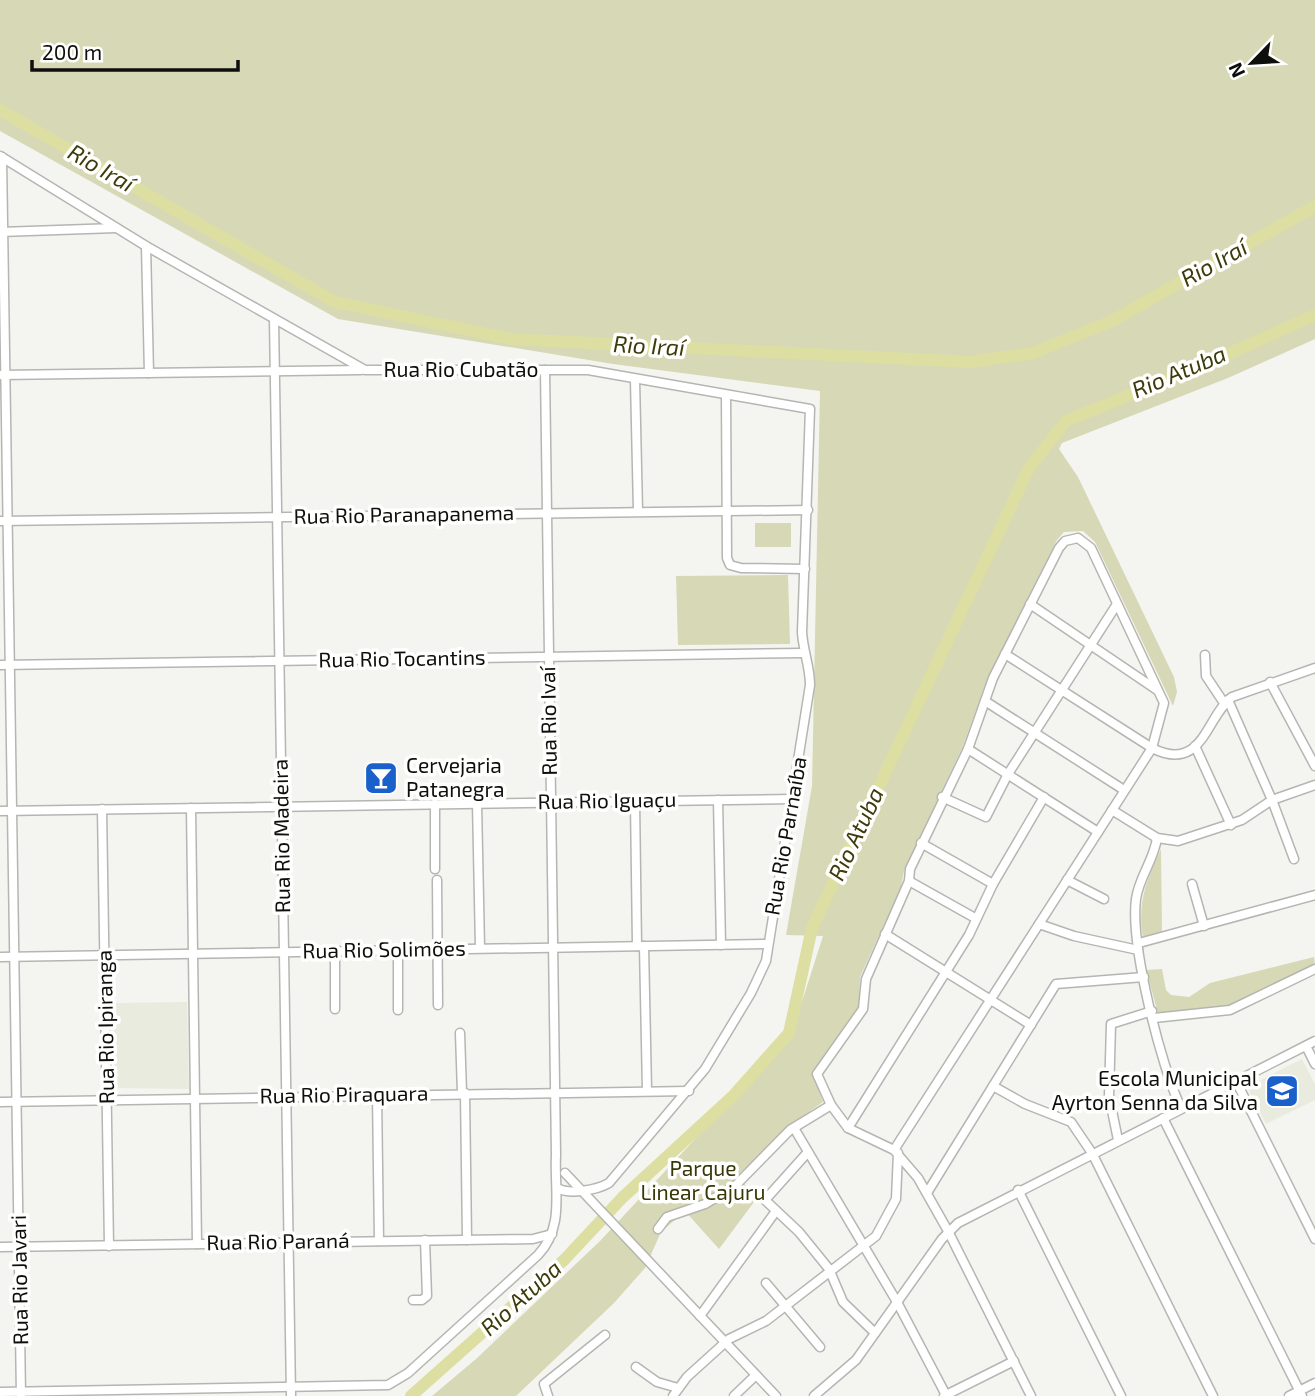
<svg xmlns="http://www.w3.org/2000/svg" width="1315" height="1396" font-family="'Exo 2',sans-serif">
  <rect width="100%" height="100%" fill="#f4f5f1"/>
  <!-- built -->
  <g fill="#eaebdf">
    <path d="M 187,1002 L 189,1089 L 115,1088 L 113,1003 Z"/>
    <path d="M 1302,1059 L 1315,1084 L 1315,1100 L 1266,1124 L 1247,1087 Z"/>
  </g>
  <!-- green -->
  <g fill="#d7d8b5">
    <path d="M 0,0 L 1315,0 L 1315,339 L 1228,378 L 1062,443 L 1059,449 L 1078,477 L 1174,677 L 1177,692 L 1173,706 L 1095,542 L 1083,531 L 1064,532 L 1057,540 L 986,682 L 963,746 L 904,871 L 901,887 L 860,977 L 859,1007 L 812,1072 L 823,1102 L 793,1123 L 737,1176 L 757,1198 L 719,1249 L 685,1211 L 661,1232 L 645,1268 L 614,1303 L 516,1396 L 432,1396 L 476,1359 L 600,1241 L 791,1036 L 823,936 L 786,935 L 812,786 L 820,391 L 613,364 L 338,319 L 0,131 Z"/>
    <rect x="755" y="523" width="36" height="24"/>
    <path d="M 788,575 L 790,644 L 678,645 L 676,576 Z"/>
    <path d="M 1161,849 L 1162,933 L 1143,938 C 1137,903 1146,881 1161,849 Z"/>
    <path d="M 1314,957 L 1315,965 L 1229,1006 L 1158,1013 L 1146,970 L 1162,969 L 1166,990 L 1171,995 L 1189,997 L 1210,983 Z"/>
  </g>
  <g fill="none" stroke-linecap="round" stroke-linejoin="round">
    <!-- river -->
    <g stroke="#dddfa2" stroke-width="12">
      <path d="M 0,110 L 335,302 L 511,339 L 970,362 L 1033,353 L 1112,321 L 1315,206"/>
      <path d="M 411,1396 L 565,1259 L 622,1198 L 733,1096 L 789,1033 L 812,928 L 1029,468 L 1066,421 L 1215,360 L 1315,315"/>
    </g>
    <!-- minor casing -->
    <g stroke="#b5b5b1" stroke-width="11">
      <g id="minor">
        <path d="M 0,156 L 146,246 L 365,370 L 588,370 L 810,409 L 802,632 C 803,651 810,666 810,685 L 766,961 L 751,993 L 705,1069 L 609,1183 C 597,1190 569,1195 557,1188"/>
        <path d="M 2,157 L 21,1396"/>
        <path d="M 0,232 L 116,228"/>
        <path d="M 146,246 L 149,373"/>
        <path d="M 274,319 L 291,1396"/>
        <path d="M 0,375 L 361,370"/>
        <path d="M 635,380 L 638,511"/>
        <path d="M 726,395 L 727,558 L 730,565 L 741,568 L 805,569"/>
        <path d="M 0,521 L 808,510"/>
        <path d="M 1030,604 L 1157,690"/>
        <path d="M 1005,654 L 1152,748 C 1203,774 1206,716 1232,697 L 1315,668"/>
        <path d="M 1205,655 L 1206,676 L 1224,703"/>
        <path d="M 0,665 L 803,653"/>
        <path d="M 1270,682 L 1315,766"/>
        <path d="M 1228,700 L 1272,800 L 1294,859"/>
        <path d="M 985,701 L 1124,790"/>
        <path d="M 1195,746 L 1231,825"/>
        <path d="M 968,749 L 1098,832"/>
        <path d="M 942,797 L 986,817 L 1008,774 L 1117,604"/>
        <path d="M 718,800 L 721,945"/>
        <path d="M 635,801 L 637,946"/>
        <path d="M 477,803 L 480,948"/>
        <path d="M 191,808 L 197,1244"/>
        <path d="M 102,809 L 109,1246"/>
        <path d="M 1112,810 L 1157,838 L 1178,841 L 1242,820 L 1272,800 L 1315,785"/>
        <path d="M 0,811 L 793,799"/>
        <path d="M 1157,838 C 1154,860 1139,877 1136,899 C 1130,945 1161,1066 1181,1108"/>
        <path d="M 921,843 L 993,884"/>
        <path d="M 435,869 L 435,804"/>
        <path d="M 437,880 L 438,1005"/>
        <path d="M 1067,880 L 1104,899"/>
        <path d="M 909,881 L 975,918"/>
        <path d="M 1192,884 L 1204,926"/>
        <path d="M 1039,924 L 1074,936 L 1138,950"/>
        <path d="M 885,934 L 1031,1025"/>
        <path d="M 1139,943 L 1315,895"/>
        <path d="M 644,946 L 647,1091"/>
        <path d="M 335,952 L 335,1009"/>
        <path d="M 0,957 L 767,944"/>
        <path d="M 398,1010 L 398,951"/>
        <path d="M 1154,1018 L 1230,1010 L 1315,969"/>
        <path d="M 460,1033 L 462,1093"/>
        <path d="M 1306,1046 L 1315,1064"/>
        <path d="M 1236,1081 L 1315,1239"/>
        <path d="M 993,1086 L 1025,1104 L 1071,1122 L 1092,1153 L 1213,1396"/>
        <path d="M 465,1093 L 467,1240"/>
        <path d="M 377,1094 L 379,1241"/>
        <path d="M 0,1102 L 689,1091"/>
        <path d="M 1163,1118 L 1302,1396"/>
        <path d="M 794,1128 L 897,1302 L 946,1395"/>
        <path d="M 848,1128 L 969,935 L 993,884 L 1044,797"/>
        <path d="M 1118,1140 L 1109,1096 L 1111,1024 L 1152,1011"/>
        <path d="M 894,1150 L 1152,748 L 1164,703 L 1091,548 L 1078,538 L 1065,541 L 1059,548 L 993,678 L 968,749 L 910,869 L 909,881 L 866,979 L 863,1009 L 817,1074 L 831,1105 L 848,1128 L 894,1150 L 918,1178 L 948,1231 L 1031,1396"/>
        <path d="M 808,1152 L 765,1200 L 799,1232 L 829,1269 L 843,1302 L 875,1333"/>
        <path d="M 565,1173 L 776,1396"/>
        <path d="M 1018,1190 L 1121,1396"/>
        <path d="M 927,1193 L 1056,984 L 1144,977"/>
        <path d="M 658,1229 L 667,1217 L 705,1204 L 736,1185 L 790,1130 L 831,1105"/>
        <path d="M 0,1247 L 533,1239 L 552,1234"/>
        <path d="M 766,1283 L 820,1347"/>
        <path d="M 413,1300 L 422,1300 L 427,1296 L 425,1240"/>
        <path d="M 700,1316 L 776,1211"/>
        <path d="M 636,1367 L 657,1382 L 678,1388"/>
        <path d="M 0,1392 L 388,1385 L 408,1373 L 538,1255 C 565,1226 554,1191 556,1155 L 545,370"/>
        <path d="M 548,1396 L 544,1384 L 605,1335"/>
        <path d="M 673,1396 L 687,1377 L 729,1339 L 766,1321 L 876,1236 L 896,1199 L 898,1153"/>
        <path d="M 734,1396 L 756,1375"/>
        <path d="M 814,1396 L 856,1360 L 942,1239 L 958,1223 L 1315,1041"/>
        <path d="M 944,1396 L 1014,1361"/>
        <path d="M 1289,1396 L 1315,1383"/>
      </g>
    </g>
    <!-- minor -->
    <use href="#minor" stroke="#fff" stroke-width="8"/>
  </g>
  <!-- icons -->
  <defs>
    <g id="bar-square" transform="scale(1.75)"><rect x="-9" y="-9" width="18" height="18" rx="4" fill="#1960cb" stroke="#fffffe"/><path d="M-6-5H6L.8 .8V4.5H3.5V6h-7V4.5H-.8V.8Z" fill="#fff"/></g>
    <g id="school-square" transform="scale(1.75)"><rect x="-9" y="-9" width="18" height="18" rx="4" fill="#1960cb" stroke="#fffffe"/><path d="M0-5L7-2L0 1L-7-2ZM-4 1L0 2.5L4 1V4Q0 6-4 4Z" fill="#fff"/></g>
  </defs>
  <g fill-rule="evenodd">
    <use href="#bar-square" x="381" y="778"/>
    <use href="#school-square" x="1282" y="1091"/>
  </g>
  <g text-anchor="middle" stroke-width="7" stroke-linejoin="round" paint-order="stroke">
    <!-- street labels -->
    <g font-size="21" fill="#0e0e0d" stroke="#fffffe">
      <text x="461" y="377">Rua Rio Cubatão</text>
      <text transform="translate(404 515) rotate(-1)" y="7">Rua Rio Paranapanema</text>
      <text transform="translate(402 659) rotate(-1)" y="7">Rua Rio Tocantins</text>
      <text transform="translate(549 721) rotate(-91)" y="7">Rua Rio Ivaí</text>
      <text transform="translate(607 801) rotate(-1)" y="7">Rua Rio Iguaçu</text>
      <text transform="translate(282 836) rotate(-91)" y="7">Rua Rio Madeira</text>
      <text transform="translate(786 836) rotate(-80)" y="7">Rua Rio Parnaíba</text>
      <text transform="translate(384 950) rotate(-1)" y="7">Rua Rio Solimões</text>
      <text transform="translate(106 1027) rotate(-91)" y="7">Rua Rio Ipiranga</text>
      <text transform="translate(344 1095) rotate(-1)" y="7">Rua Rio Piraquara</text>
      <text transform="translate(278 1242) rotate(-1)" y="7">Rua Rio Paraná</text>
      <text transform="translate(20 1280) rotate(-91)" y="7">Rua Rio Javari</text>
    </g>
    <!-- poi labels -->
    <g font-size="21" fill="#0e0e0d" stroke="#fffffe" text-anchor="start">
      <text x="406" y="773">Cervejaria<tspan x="406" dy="24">Patanegra</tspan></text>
      <text x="1258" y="1086" text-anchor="end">Escola Municipal<tspan x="1258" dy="24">Ayrton Senna da Silva</tspan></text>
    </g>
    <!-- park labels -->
    <g font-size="21" fill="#373707" stroke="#fffffe">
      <text x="703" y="1176">Parque<tspan x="703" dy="24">Linear Cajuru</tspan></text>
    </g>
    <!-- water labels -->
    <g font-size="23" font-style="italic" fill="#3b3b0b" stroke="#fffffe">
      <text transform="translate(101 168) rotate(30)" y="8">Rio Iraí</text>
      <text transform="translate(1214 263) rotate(-29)" y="8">Rio Iraí</text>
      <text transform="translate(649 346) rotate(3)" y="8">Rio Iraí</text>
      <text transform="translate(1179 372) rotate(-23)" y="8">Rio Atuba</text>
      <text transform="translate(856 834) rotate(-65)" y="8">Rio Atuba</text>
      <text transform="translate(521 1298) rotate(-42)" y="8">Rio Atuba</text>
    </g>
  </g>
  <!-- north arrow -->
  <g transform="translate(1252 63) rotate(245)" stroke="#fffffe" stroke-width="5" paint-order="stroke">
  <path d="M0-5L12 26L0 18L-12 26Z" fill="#0e0e0d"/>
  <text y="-10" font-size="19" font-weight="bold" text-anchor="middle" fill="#0e0e0d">N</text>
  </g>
  <!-- scale -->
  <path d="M32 60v10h206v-10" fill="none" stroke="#0e0e0d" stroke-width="3.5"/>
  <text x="42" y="60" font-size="21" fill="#0e0e0d" stroke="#fffffe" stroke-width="5" paint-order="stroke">200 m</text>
</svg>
